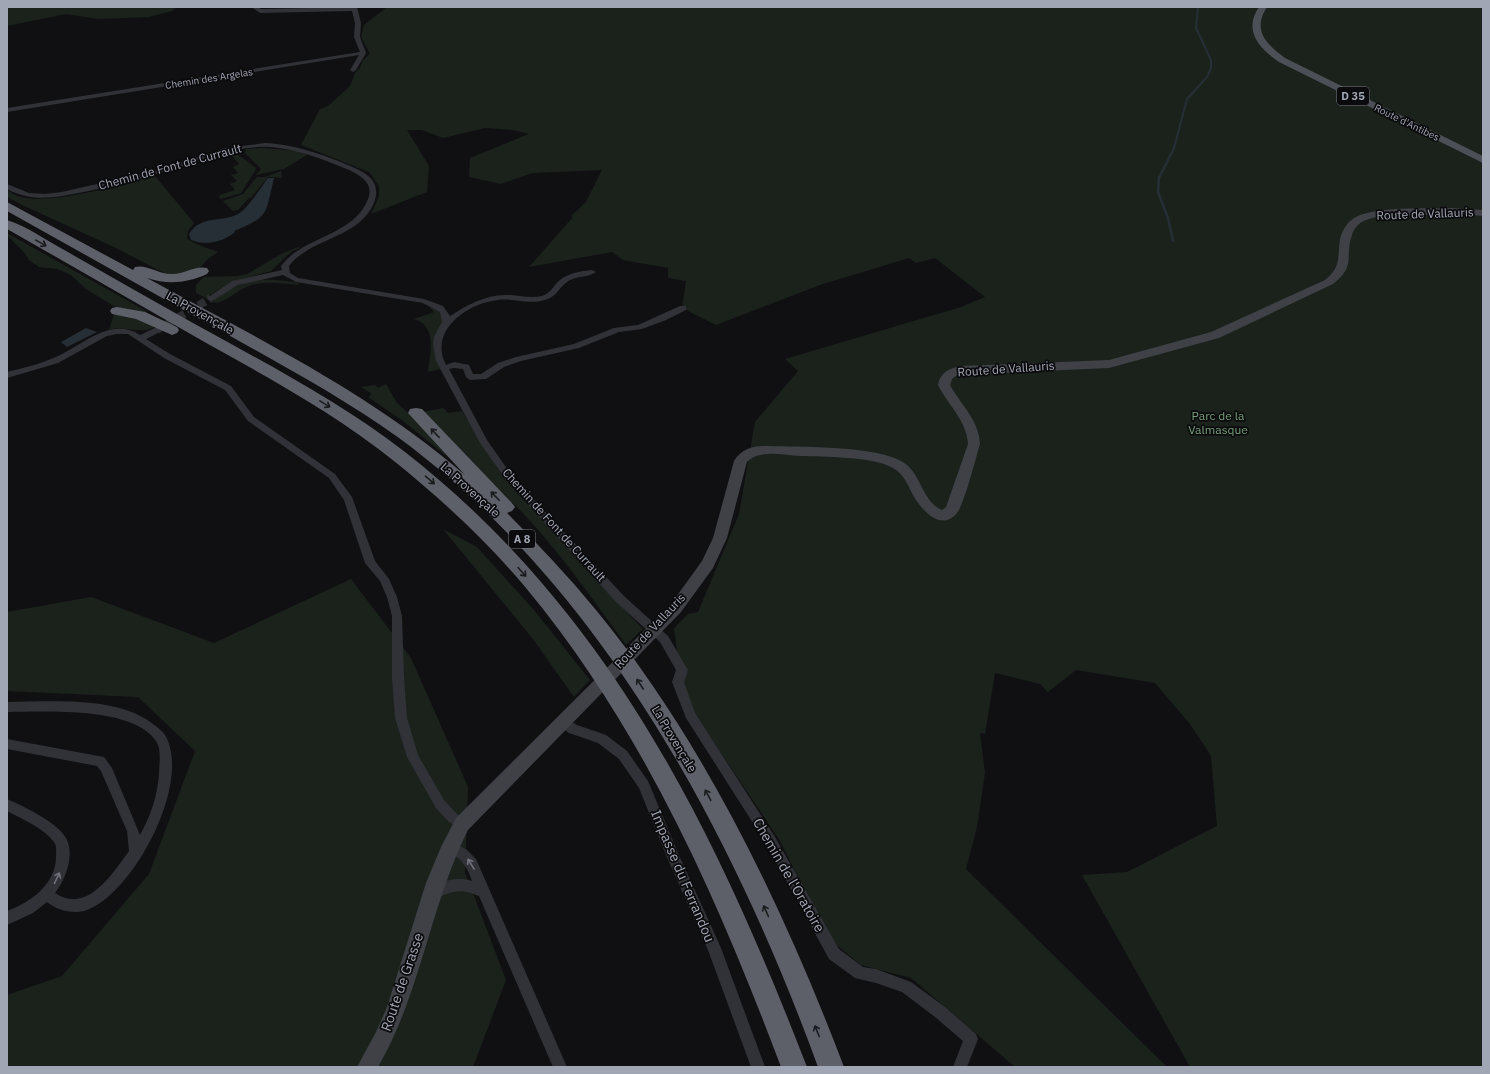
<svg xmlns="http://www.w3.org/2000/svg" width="1490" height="1074" font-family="'IBM Plex Sans',sans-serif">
  <rect width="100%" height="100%" fill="#101012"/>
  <!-- green -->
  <g fill="#1b221c">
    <path d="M 7,7 L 177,7 L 172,11 L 149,17 L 99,19 L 66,14 L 7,26 Z"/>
    <path d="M 387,7 L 1483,7 L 1483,1067 L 1190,1067 L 1082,875 L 1127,872 L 1217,826 L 1211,756 L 1190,724 L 1155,683 L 1076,670 L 1048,692 L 1040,684 L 995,673 L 985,734 L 980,733 L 985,773 L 977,827 L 966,869 L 1167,1067 L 1015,1067 L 911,978 L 861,965 L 828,938 L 780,841 L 695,714 L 682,688 L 674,628 L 688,614 L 698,612 L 739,514 L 755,422 L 798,371 L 785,359 L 961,307 L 985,297 L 935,258 L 916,263 L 909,258 L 820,285 L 716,325 L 682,308 L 686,281 L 668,278 L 668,268 L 623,260 L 612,252 L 529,267 L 573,217 L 571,216 L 586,202 L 602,170 L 532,173 L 501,184 L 469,177 L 470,158 L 529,134 L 513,130 L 485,128 L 443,138 L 422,130 L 407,130 L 429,166 L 427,192 L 371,214 L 379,197 L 379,186 L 369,172 L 301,145 L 320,109 L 328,106 L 349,87 C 354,80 352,73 360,68 L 363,60 L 370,54 L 361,37 L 364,25 Z"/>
    <path d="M 263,148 L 299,151 L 307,155 L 284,169 L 256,175 L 261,169 L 245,153 L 246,149 Z"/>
    <path d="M 237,154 L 256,168 L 255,171 L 241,193 L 221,199 L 219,197 L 220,195 L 235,190 L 230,184 L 237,181 L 231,175 L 238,173 L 233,167 L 239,164 L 231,155 Z"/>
    <path d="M 281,171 L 282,178 L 268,177 L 251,198 L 249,198 L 238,210 L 233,211 L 223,201 L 243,194 L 257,177 L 265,177 Z"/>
    <path d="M 155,176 L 194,223 L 188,231 L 187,239 C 197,245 207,248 218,252 L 209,258 L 195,273 L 168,275 L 114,247 L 22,205 L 7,197 L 7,190 C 11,193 16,196 21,197 C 54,205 121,184 155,176 Z"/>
    <path d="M 7,233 L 146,311 L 147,313 L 117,308 L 86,289 L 71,275 L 57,269 L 39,267 L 29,260 L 24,252 L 7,235 Z"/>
    <path d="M 298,247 L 300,248 L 292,251 L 271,271 L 231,282 L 208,296 L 214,299 C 222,294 230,289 239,285 C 257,277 280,280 299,283 L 298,285 C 280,283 260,280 244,288 C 234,293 227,301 216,303 L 196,293 L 196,285 L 204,277 L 238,276 L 247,274 L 281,254 Z"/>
    <path d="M 421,303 L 435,306 L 443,316 L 435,357 L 440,369 L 428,372 C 430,354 438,326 414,319 L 434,312 L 429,306 Z"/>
    <path d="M 114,314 L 128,314 L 156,326 C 141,336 126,325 109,330 Z"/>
    <path d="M 386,384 L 397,403 L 416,420 L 450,459 L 403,421 L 368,397 L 372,394 L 361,387 L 375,385 L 378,388 Z"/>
    <path d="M 444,408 L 448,413 L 462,411 L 499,471 L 518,494 L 552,529 L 580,563 L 643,629 L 626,645 C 596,604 567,562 533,524 C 497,485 456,452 422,412 Z"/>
    <path d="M 443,529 L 477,547 L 534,610 L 590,680 L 574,697 L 533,639 Z"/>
    <path d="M 351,579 L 411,658 L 468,787 L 465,872 L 506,980 L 473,1067 L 7,1067 L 7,995 L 62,976 L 149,874 L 195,751 L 138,697 L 7,691 L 7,612 L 91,597 L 214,643 Z"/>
  </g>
  <!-- water -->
  <g fill="#262f36">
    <path d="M 268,178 L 274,178 C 265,215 270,216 234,231 L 235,232 C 223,242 206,246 191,240 L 189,234 C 202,213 225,224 241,212 C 250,205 261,187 268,178 Z"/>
    <path d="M 86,328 L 97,332 L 67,347 L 61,342 Z"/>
  </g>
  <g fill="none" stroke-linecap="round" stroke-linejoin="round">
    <!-- stream-far1 -->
    <path stroke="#262f36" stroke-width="2" d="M 1159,178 L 1174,148 L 1187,99 L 1207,77 L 1211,68 L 1211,60 L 1196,28 L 1198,7"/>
    <!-- stream -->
    <path stroke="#262f36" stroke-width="2.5" d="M 1159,177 L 1158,192 L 1168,218 L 1173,241"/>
    <!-- street-tunnel -->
    <path stroke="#2d2e32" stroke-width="8" stroke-dasharray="8 4" stroke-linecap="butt" d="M 157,330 L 211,298"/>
    <!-- street -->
    <g fill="#313237" fill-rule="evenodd">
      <path d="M 251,7 L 258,7 L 261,9 L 357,7 L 361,23 L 360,37 L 366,53 L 356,70 L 353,72 L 350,70 L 359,55 L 7,112 L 7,108 L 360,52 L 354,37 L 355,23 L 352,11 L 260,13 Z"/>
      <path d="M 265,143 C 294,144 332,157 359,170 C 387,183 377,209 356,225 C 335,240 305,245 289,266 L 290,273 L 298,278 L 424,299 L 443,306 L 450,316 C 467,305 487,294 508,295 C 519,295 530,299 542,296 C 551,293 553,286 560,280 C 569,273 581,271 592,270 L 596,272 C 590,277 578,276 570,280 C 557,288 559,297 541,301 C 527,304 513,298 498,300 C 468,303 428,330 446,365 L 454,362 L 469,365 L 473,374 L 481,374 L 498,363 L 516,357 L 574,344 L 614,328 L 638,325 L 680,306 L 686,306 L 686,310 L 666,320 L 642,329 L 619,332 L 579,348 L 521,361 L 504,367 L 486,379 L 470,380 L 466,377 L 463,369 L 454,368 L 449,369 L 487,440 L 512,476 L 624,596 L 668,636 L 688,670 L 684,682 L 695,713 L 775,837 L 839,949 L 863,967 L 876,969 L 911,982 L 945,1007 L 976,1034 L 978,1039 L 967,1067 L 953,1067 L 963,1041 L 935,1017 L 902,992 L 876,983 L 855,978 L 829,959 L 767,845 L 686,718 L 672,682 L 676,670 L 660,642 L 616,602 L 506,480 L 480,443 L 436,361 L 433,344 L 434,337 L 442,322 L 440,312 L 423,303 L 296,282 L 283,275 L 238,285 L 214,300 L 208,300 L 207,298 L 232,281 L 282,270 L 281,266 C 303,236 354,236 368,199 C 374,184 362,176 349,170 C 325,160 297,149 271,147 C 233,145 198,162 163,172 C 130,182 96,190 62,196 C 43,199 25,199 7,189 L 7,184 L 29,193 L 45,194 L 62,192 L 158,170 L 225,148 Z"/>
      <path d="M 157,327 L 160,328 L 160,332 L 146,339 L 170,354 L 231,386 L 254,417 L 335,474 L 352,497 L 375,561 L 389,579 L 397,597 L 402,616 L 404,677 L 407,718 L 418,755 L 444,800 L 457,814 L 466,820 L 468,824 L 466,828 L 462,830 L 449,822 L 436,808 L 407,757 L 395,718 L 392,677 L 392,616 L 387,597 L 380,581 L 365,563 L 344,500 L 329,478 L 248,421 L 225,390 L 164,358 L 128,334 L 117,334 L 107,336 L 58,363 L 7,378 L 7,372 C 22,368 37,365 51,359 C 79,349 109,315 140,335 Z"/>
      <path d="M 7,702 C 51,702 111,696 149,721 C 154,725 162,730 165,735 C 193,782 132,897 84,911 C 71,914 57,910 47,902 L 33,913 L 7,925 L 7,911 C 30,903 56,884 56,857 C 56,852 57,846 54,842 C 44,828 22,819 7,811 L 7,799 C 23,806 57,822 66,838 C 75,854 66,879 55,893 C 87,915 113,873 129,851 L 127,831 L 101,771 L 97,766 L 7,749 L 7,739 L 104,757 L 112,768 L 140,835 C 151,815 157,797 159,774 C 159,764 162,750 156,741 C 132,706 45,712 7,712 Z"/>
      <path d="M 562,716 L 577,725 L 606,735 L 627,751 L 648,781 L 678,853 L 721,948 L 765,1067 L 751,1067 L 708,950 L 666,855 L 639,788 L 619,759 L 598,743 L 569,733 L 558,725 L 556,721 L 558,717 Z"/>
      <path d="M 449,840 L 467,850 L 476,859 L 567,1067 L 553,1067 L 479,896 C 459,887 452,892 433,899 L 428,897 L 426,893 L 428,889 C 442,881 456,876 472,881 C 469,872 465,864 458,858 C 453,854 446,853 443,846 L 445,842 Z"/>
    </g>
    <!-- secondary -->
    <path fill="#3f4147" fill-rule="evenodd" d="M 1451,208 L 1483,210 L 1483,216 C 1456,214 1430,215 1403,216 C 1392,216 1379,215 1369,219 C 1361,221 1354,227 1352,235 C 1344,258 1357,265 1333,284 L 1219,338 L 1109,368 L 957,375 L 952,379 L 950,385 C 961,405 979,420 980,444 C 976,457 964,505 957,513 C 942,531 925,513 916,500 C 909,489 905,474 893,468 C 872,456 824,457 800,456 C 784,455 759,449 747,462 L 727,538 L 713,568 L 681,612 L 468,830 C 430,906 421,993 378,1067 L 357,1067 L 376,1032 L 387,1007 L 426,883 L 441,847 L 456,818 L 671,604 L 702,561 L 713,538 L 734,461 C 741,449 753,446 766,446 C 797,447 885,445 907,465 C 921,477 924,503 942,510 L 946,507 L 968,444 C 967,421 948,405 938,385 C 940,373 949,368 961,366 L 1109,360 L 1211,332 L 1325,280 C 1342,266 1337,258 1340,239 C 1342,230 1348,221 1356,217 C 1377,206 1427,209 1451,208 Z"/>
    <!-- primary -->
    <path fill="#4d4f56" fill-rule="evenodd" d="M 1259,7 L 1267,7 C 1252,30 1266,44 1285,58 L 1483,156 L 1483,163 L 1279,62 C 1259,48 1243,31 1259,7 Z"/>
    <!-- highway -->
    <g fill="#5d6068" fill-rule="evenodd">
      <path d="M 7,202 L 133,270 L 135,267 C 147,264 160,275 173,274 C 184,274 196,265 207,268 L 209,271 L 207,274 C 187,283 168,285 147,278 C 257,338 370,393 465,475 L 408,413 L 410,409 L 416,408 L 422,409 L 512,503 L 515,507 L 512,511 L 507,513 C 538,544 568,576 596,610 C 704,741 784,909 844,1067 L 818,1067 C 733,834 603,588 399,438 C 346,400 289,369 232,337 C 157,295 82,253 7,211 Z"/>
      <path d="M 7,220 C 27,226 47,241 66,251 C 108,275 150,299 193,323 C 265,363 339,401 405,452 C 610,612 715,830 807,1067 L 781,1067 C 717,897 643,729 526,588 C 487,541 441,499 394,461 C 337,415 271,379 208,344 C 141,306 74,267 7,229 Z"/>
      <path d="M 117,307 L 145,312 L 177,327 L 179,330 L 177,333 L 172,335 L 136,319 L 112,314 L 110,311 L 112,308 Z"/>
    </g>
  </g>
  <!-- one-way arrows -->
  <defs><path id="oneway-shaft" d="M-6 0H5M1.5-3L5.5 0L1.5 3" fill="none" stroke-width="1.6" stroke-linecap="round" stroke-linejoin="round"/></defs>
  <g stroke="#1b1c1f">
    <use href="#oneway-shaft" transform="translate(41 243) rotate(29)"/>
    <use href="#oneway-shaft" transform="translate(325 404) rotate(31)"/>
    <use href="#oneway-shaft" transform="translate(435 433) rotate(-133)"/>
    <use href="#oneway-shaft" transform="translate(430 480) rotate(41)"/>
    <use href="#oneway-shaft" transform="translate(495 496) rotate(-134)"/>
    <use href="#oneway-shaft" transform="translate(522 572) rotate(48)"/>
    <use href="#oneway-shaft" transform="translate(640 684) rotate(-123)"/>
    <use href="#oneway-shaft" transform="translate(708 795) rotate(-118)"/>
    <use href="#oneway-shaft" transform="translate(766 911) rotate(-114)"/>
    <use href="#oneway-shaft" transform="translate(817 1031) rotate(-112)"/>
  </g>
  <g stroke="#6f727c">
    <use href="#oneway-shaft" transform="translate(471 864) rotate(-122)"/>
    <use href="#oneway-shaft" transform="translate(57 878) rotate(-65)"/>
  </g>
  <g text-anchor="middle" stroke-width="3.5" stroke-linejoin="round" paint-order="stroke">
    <!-- far-street labels -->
    <g font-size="10" fill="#a1a6b4" stroke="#0b0b0d">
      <text transform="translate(209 78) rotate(-9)" y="4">Chemin des Argelas</text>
      <text transform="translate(1407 122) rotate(26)" y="4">Route d'Antibes</text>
    </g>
    <!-- shield labels -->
    <g fill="#0b0b0d" stroke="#747882" stroke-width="1">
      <rect x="1337" y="87" width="32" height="18" rx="3"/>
      <rect x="509" y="530" width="26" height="18" rx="3"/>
    </g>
    <g font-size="11" font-weight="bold" fill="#a1a6b4">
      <text x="1353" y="100">D 35</text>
      <text x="522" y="543">A 8</text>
    </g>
    <!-- street labels -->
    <g font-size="12" fill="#a1a6b4" stroke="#0b0b0d">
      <text transform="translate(170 167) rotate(-15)" y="4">Chemin de Font de Currault</text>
      <text transform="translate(1425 214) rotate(-2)" y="4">Route de Vallauris</text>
      <text transform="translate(200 313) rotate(29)" y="4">La Provençale</text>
      <text transform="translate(1006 369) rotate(-4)" y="4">Route de Vallauris</text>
      <text transform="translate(470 490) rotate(42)" y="4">La Provençale</text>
      <text transform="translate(554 525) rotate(48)" y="4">Chemin de Font de Currault</text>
      <text transform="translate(650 631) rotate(-47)" y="4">Route de Vallauris</text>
      <text transform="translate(674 739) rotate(59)" y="4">La Provençale</text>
    </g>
    <!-- park labels -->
    <g font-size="12" fill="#76a07a" stroke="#0b0b0d">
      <text x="1218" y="420">Parc de la<tspan x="1218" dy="14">Valmasque</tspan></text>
    </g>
    <!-- near-street labels -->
    <g font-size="14" fill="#a1a6b4" stroke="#0b0b0d">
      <text transform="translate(789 875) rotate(60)" y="5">Chemin de l'Oratoire</text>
      <text transform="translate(683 876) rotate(67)" y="5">Impasse du Ferrandou</text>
      <text transform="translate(402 982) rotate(-71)" y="5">Route de Grasse</text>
    </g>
  </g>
  <!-- border -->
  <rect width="1490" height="1074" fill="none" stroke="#a1a6b4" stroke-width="16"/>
</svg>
